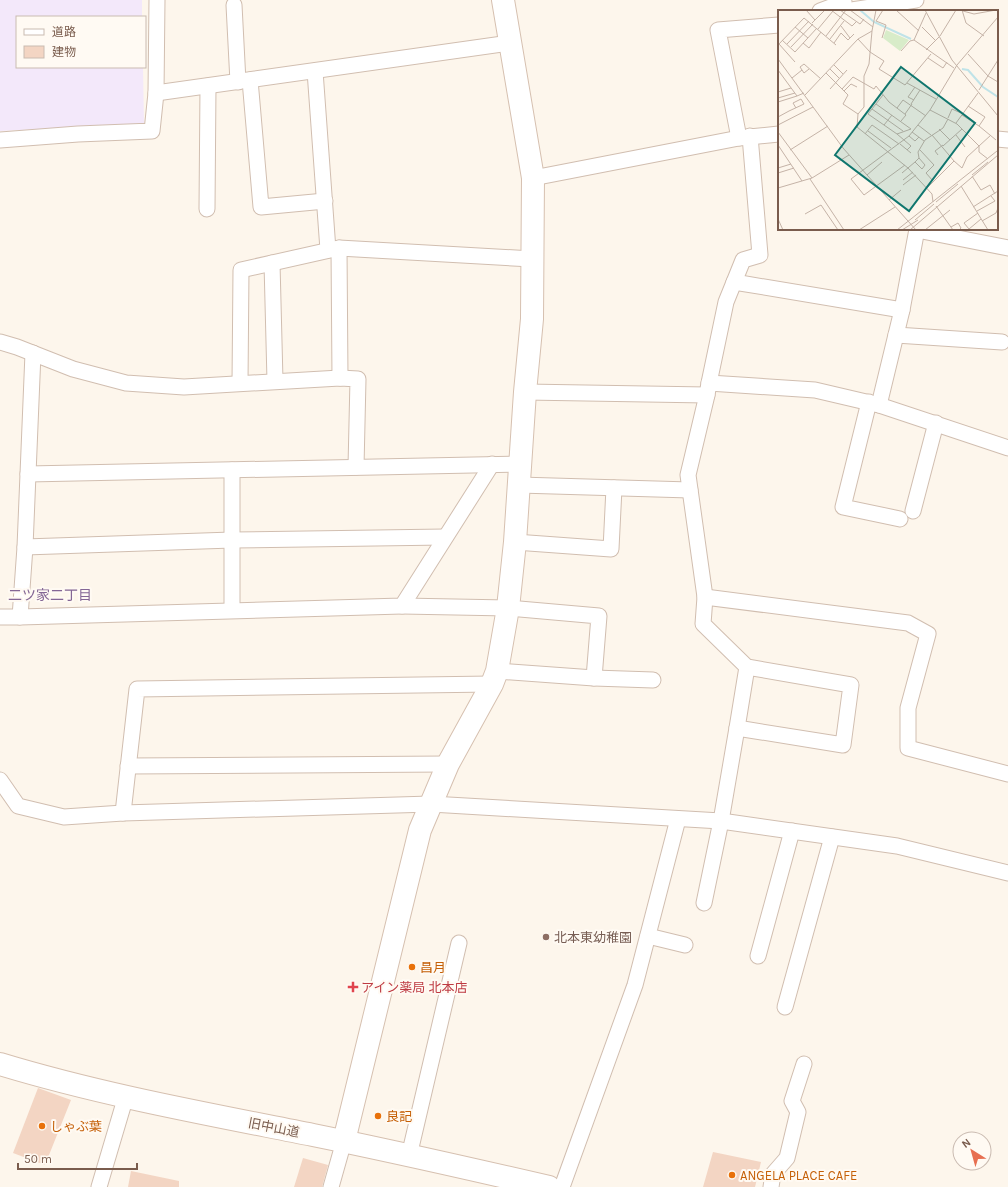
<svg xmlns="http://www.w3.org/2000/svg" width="1008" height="1187" font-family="Karla,'Noto Sans JP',sans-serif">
  <rect width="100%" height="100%" fill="#fdf6ec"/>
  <!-- education -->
  <path fill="#f3e8fa" d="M 0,0 L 142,0 L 142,17 L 17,17 L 17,67 L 143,67 L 144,124 L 0,131 Z"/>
  <!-- building -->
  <g fill="#f3d5c3">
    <path d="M 38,1088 L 71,1100 L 45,1165 L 13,1153 Z"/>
    <path d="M 713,1152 L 761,1162 L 755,1187 L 703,1187 Z"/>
    <path d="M 303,1158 L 328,1165 L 322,1187 L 294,1187 Z"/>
    <path d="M 131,1171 L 179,1181 L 179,1187 L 128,1187 Z"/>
  </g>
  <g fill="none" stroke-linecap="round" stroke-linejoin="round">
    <!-- street casing -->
    <g stroke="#d1beb0" stroke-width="17">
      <g id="street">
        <path d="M 234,5 L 238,82"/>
        <path d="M 820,11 L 844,2"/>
        <path d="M 845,11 L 916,0"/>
        <path d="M 315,71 L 328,250"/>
        <path d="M 250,80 L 261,207 L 325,201"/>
        <path d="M 156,93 L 510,43"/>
        <path d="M 739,138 L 718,30 L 779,25"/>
        <path d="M 997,139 L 1008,140"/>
        <path d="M 0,140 L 78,134 L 152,131 L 156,93 L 157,0"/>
        <path d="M 533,178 L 739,138 L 779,134"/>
        <path d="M 207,209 L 208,86"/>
        <path d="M 917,230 L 1008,248"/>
        <path d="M 339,248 L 340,378"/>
        <path d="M 272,263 L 275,381"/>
        <path d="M 734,282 L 902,310"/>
        <path d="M 896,335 L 1002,342"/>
        <path d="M 0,342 L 17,347 L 73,369 L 126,383 L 184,387 L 340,378 L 358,379 L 356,467"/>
        <path d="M 33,353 L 25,547 L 20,617 L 402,606 L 492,464"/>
        <path d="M 240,383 L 241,270 L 339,248 L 532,259"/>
        <path d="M 709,383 L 815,390 L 879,405 L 1008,448"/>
        <path d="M 525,392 L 707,395"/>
        <path d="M 869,402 L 843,507 L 900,519"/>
        <path d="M 879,405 L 902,310 L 917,229"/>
        <path d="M 232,470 L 232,610"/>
        <path d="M 28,474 L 520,464"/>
        <path d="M 519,485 L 690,490"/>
        <path d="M 913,511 L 936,423"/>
        <path d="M 515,542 L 611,549 L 614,488"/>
        <path d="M 25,547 L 232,540 L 445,537"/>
        <path d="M 705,597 L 908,623 L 928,634 L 908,708 L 908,748 L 1008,774"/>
        <path d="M 402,606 L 508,608 L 599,616 L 594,678"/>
        <path d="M 0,617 L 20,617"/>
        <path d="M 747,667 L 737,728 L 843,745 L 851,685 L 747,667 L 703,624 L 705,597 L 688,475 L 707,395 L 709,383 L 726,302 L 743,260 L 760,255 L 750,136"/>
        <path d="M 497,671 L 594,678 L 653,680"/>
        <path d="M 128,766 L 448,764"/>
        <path d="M 0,780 L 18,806 L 64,817 L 123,813 L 431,804 L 721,821 L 897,846 L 1008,873"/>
        <path d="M 123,813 L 137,689 L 492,684"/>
        <path d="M 704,903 L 721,821 L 737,728"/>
        <path d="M 648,936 L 685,945"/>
        <path d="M 758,956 L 792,831"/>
        <path d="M 785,1007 L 832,837"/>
        <path d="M 409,1156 L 459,943"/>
        <path d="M 99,1187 L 126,1096"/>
        <path d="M 331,1187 L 344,1141"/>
        <path d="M 562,1187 L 635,985 L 678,819"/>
        <path d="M 771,1187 L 773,1174 L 787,1158 L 798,1112 L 792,1101 L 804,1064"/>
      </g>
    </g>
    <!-- secondary casing -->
    <g stroke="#d6c0b0" stroke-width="24">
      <g id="secondary">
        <path d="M 0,1064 C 102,1095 208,1114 313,1135 C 392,1151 471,1169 549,1187"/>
        <path d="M 344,1141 L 420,830 L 448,764 L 492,684 L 497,671 L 508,608 L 515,542 L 525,392 L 532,319 L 533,178 L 503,0"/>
      </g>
    </g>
    <!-- street -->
    <use href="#street" stroke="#fff" stroke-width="15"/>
    <!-- secondary -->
    <use href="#secondary" stroke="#fff" stroke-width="22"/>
  </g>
  <!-- markers -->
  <circle fill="#8d6e63" stroke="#fffaf3" stroke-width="1.5" cx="546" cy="937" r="4"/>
  <g fill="#e8710a" stroke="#fffaf3" stroke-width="1.5">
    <circle cx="412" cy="967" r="4"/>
    <circle cx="378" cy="1116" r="4"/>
    <circle cx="42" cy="1126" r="4"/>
    <circle cx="732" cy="1175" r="4"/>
  </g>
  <path fill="#e0444e" stroke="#fffaf3" stroke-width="1.5" d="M351 981h4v4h4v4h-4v4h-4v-4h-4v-4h4z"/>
  <g text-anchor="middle" stroke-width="4" stroke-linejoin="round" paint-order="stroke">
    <!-- education labels -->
    <g font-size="13" fill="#785e54" stroke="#fffaf3" text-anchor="start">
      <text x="554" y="942">北本東幼稚園</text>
    </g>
    <!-- food labels -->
    <g font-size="13" fill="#c56008" stroke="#fffaf3" text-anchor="start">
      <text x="420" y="972">昌月</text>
      <text x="386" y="1121">良記</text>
      <text x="50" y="1131">しゃぶ葉</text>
      <text x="740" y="1180">ANGELA PLACE CAFE</text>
    </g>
    <!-- health labels -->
    <g font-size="13" fill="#be3a42" stroke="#fffaf3" text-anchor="start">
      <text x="361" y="992">アイン薬局 北本店</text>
    </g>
    <!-- street labels -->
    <g font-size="13" fill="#7a5c4d" stroke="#fffaf3">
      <text transform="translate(274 1127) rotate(11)" y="5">旧中山道</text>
    </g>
    <!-- neighbourhood labels -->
    <g font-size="14" fill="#846695" stroke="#fffaf3">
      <text x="50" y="600">二ツ家二丁目</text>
    </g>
  </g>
  <!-- overview -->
  <g transform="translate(778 10)">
    <rect width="220" height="220" fill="#fdf6ec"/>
    <path d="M 108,20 L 131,30 L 122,41 L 105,28 Z" fill="#d8ecc9"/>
    <path fill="none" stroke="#bfe3e8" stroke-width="2" d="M 82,0 L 96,12 L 133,29M 184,59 L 190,60 L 205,77 L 220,87"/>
    <path fill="none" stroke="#c5b3a7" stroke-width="1" d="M 28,0 L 37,10M 53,0 L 74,16 L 78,12M 62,0 L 82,14 L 86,9M 72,0 L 95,17M 118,0 L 141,21M 147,0 L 174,50 L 220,106M 184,0 L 188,13 L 206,26M 185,1 L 196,4 L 218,0M 98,11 L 108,15 L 104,28M 98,11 L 105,0M 34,13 L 47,0M 63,16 L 72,28M 17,17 L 30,28M 144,17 L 157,30M 40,19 L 55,1M 94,21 L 91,54 L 86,66 L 86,97 L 80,104 L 79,117 L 130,158 L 154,184 L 155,192M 48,26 L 68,0M 162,26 L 178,0M 52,29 L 66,11M 80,29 L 92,42 L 106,51 L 101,59 L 127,75 L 153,44M 4,30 L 17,42 L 39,18M 136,30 L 176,58M 25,33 L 31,38 L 43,22M 56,33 L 63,23 L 70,30 L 76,24M 1,34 L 17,52M 9,34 L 31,11M 0,35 L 26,8 L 58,35M 13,37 L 35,14M 148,40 L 161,27M 123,41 L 132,31 L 136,30 L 148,3M 190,44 L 210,66 L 220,72M 150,48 L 165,58 L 169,52M 0,49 L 65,138 L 138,220M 56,55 L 65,64M 31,59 L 26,63 L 22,57 L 26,54 L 43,69M 52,59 L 61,68M 0,60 L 19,86 L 26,83M 48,63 L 70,85 L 65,94 L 80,104M 14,68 L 24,60M 129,73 L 158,89M 52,79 L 69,60M 64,79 L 75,67 L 96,79 L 98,76 L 111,92 L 128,105 L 123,111M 201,80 L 220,50M 66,81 L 73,74 L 79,77M 0,82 L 13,78M 27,85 L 80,29 L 94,21 L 98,0M 105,85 L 90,104 L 119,124 L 133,119M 0,88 L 17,83M 136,90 L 130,87 L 137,77M 0,92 L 19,86M 98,94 L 133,119M 133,94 L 142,80M 119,98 L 125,90 L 148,106M 94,99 L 125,121M 152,100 L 179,114 L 201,136 L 201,142 L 210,149M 127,104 L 134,94M 184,105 L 201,116 L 207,107 L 190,96M 0,107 L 11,101 L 26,94 L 23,89 L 15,93 L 18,98M 170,108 L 174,99 L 185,104M 178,113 L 200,83M 0,115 L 35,97M 106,115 L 114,105M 140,115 L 153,125M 201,116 L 218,130M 161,119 L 172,130M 90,121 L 113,138M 0,122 L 34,168M 134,122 L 146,131M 87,124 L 94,115 L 121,134M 119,124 L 133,136 L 129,140M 178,125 L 187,137M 131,126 L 137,131 L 141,127M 122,134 L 133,143M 0,135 L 24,171M 165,136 L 184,119M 12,140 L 50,116M 142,140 L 156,155 L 148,163 L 155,171M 160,145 L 157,141 L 165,135M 141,148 L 137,152 L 144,159 L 147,155 L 141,148 L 140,142 L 147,130 L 165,118 L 170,109M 176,151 L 184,158 L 189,147 L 213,125M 127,155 L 86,185 L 73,169 L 131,126 L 152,100 L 179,55 L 220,7M 0,158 L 13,154M 0,163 L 16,158M 124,163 L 137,152M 89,165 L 104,152M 194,165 L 210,152M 194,166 L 203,180 L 212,175 L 217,184M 32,169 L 66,220M 125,170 L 135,162M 125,175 L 138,165M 183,176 L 210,220M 0,178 L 34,168 L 71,145M 149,178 L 176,151 L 154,125M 111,190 L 123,180M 158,192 L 180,174M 158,196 L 175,220M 195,197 L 220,181M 199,201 L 217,191 L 213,186M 200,203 L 186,213 L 191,219 L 203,209M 27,204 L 43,195 L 60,220M 0,209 L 5,220M 137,210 L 156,194M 204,211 L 218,203 L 220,198M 173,217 L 180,213 L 183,218 L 181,220M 81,220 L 117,197M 119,220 L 219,141M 124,220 L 140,210M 132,220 L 220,145M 147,220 L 172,200"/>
    <path fill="#0f766e" fill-opacity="0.15" stroke="#0f766e" stroke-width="2" d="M 123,57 L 197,113 L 131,201 L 57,145 Z"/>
    <rect width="220" height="220" fill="none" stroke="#7a5c4d" stroke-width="2"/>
  </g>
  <!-- legend -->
  <rect x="16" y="16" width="130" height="52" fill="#fffaf3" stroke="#cabbb1"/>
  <rect x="24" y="29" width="20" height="6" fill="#ffffff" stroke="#cabbb1"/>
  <text x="52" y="36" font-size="12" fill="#7a5c4d">道路</text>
  <rect x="24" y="46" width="20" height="12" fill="#f3d5c3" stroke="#cabbb1"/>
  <text x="52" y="56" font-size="12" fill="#7a5c4d">建物</text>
  <!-- north arrow -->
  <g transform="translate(972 1151) rotate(323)"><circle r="19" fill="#fffaf3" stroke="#cabbb1"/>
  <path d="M0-3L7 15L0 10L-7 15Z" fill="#e76f51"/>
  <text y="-6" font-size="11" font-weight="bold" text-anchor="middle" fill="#7a5c4d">N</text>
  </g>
  <!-- scale -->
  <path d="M18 1163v6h119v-6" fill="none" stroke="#7a5c4d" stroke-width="2"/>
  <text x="24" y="1163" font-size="12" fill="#7a5c4d" stroke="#fffaf3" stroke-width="3" paint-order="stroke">50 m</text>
</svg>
